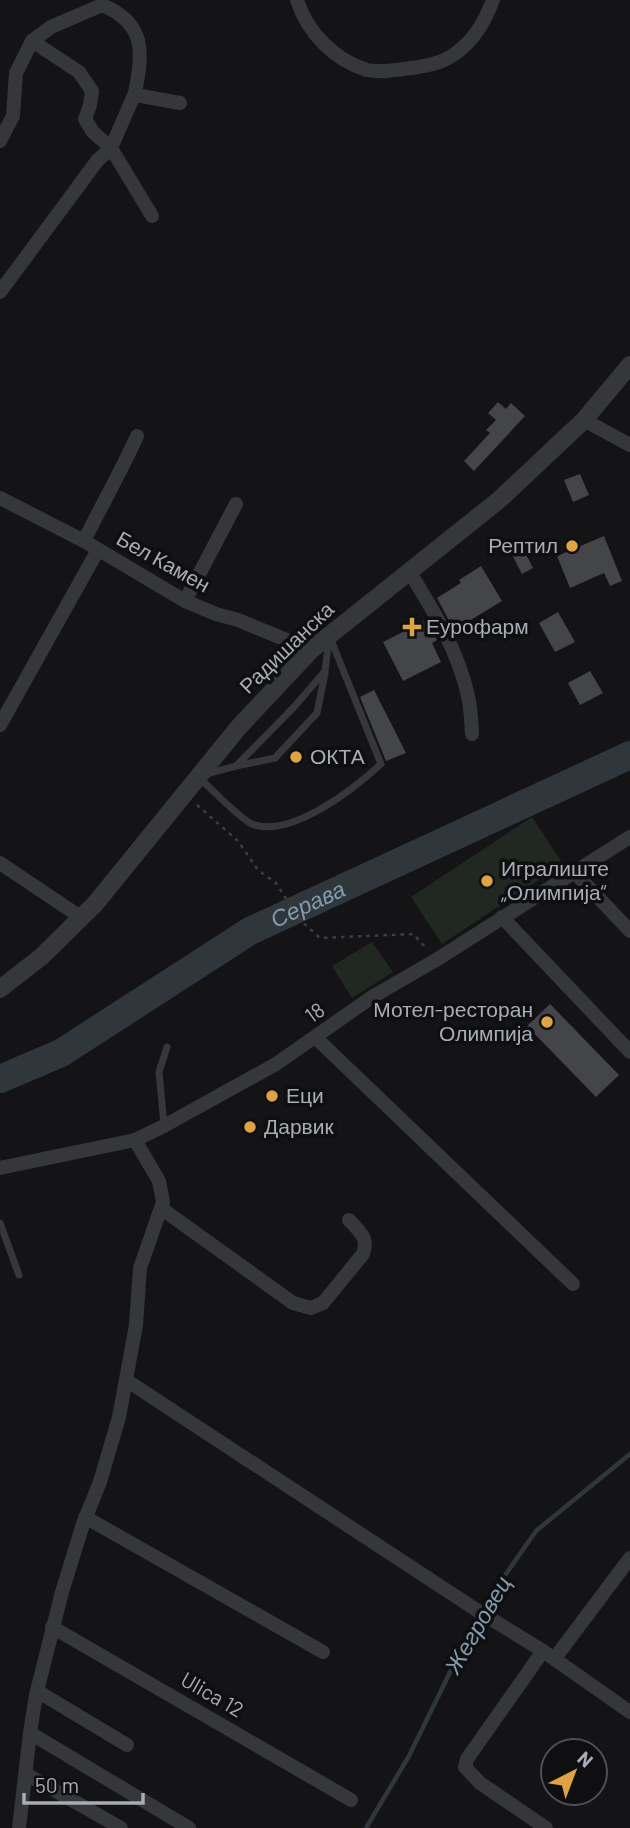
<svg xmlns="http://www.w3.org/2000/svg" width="630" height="1828" font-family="Barlow,sans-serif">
  <rect width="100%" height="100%" fill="#141416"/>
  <!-- green -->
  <g fill="#212822">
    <path d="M 532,817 L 563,864 L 442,944 L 411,897 Z"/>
    <path d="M 372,942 L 393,972 L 352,998 L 332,966 Z"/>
  </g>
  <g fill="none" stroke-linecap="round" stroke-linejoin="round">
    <!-- stream -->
    <path stroke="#2f373d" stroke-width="4.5" d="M 366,1828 L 409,1756 L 480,1611 L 536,1531 L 630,1454"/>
    <!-- river -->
    <path stroke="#2f373d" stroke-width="28" id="s1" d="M 0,1079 L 61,1053 L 250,931 L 630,755"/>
  </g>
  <!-- building -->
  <g fill="#434549">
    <path d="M 498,402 L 506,409 L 511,403 L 525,416 L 474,471 L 464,461 L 490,433 L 486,430 L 496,420 L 488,413 Z"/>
    <path d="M 580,474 L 589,495 L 573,502 L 564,480 Z"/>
    <path d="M 604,536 L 622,581 L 610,586 L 604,573 L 570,588 L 557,556 Z"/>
    <path d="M 518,539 L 533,568 L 522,574 L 507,545 Z"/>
    <path d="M 481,566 L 502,601 L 454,630 L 437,598 L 461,583 L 459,580 Z"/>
    <path d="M 558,612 L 575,642 L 555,652 L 539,623 Z"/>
    <path d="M 427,620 L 437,640 L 432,643 L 441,662 L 403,681 L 383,642 Z"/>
    <path d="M 590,671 L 603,693 L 580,705 L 568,683 Z"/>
    <path d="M 374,690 L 406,753 L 386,761 L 360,697 Z"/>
    <path d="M 550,1004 L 619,1075 L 596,1097 L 527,1026 Z"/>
  </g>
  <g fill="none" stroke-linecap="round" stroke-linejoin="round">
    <!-- path -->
    <path stroke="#3c3e41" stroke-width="2.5" stroke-dasharray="3.5 5" stroke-linecap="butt" d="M 197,805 L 238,841 L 258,870 L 276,883 L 299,919 L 320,938 L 413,934 L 426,948"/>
    <!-- service -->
    <g stroke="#36373a" stroke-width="7">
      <path d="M 236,766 L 275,758 L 317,713 L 325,673"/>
      <path d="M 206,774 L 236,766 L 294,707 L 325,671 L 329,638"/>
      <path d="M 198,777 C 210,787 239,818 252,824 C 290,839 354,789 381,764 L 329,635"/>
      <path d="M 164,1125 L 159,1072 L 167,1047"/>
      <path d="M 0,1223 L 19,1275"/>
    </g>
    <!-- minor -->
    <g stroke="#36373a" stroke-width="14">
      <path d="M 297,0 C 307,32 334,60 367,70 C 381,73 397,70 411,68 C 427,66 443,63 456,53 C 475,39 485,21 493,0"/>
      <path d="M 32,41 L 51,27 L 102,5 C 146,23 143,52 135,93"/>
      <path d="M 0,141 L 13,116 L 16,73 L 32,41 L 79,72 L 92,91 L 90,105 L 85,119 L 93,132 L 111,148 L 97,161 L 0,292"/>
      <path d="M 152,216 L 111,148 L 135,93 L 136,95 L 180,103"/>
      <path d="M 584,420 L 630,445"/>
      <path d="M 0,498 L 84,541 L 185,601 L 216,614 L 238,620 L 311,650"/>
      <path d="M 84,541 C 101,506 121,472 137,436"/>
      <path d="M 409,571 C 433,610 458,650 468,696 C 471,708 471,721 472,734"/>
      <path d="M 185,601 L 236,504"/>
      <path d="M 0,725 L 98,550"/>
      <path d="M 0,863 L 82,918"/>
      <path d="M 575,873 L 630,931"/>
      <path d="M 502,917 L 630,1052"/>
      <path d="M 316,1038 L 573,1284"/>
      <path d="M 0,1168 L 135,1140 L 164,1126 L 276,1064 L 372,997 L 436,960 L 630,837"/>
      <path d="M 162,1209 L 293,1303 L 311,1308 L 323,1303 L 363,1254 C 369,1238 360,1232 349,1220"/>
      <path d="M 126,1380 L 475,1609 L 543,1651 L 630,1712"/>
      <path d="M 85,1517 L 323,1652"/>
      <path d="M 52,1627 L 351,1800"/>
      <path d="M 543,1651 L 467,1759 L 465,1767 L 480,1783 L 546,1828"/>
      <path d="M 555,1658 L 630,1558"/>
      <path d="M 37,1691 L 127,1745"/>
      <path d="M 30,1733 L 189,1828"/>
      <path d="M 26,1774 L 121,1828"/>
      <path d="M 19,1828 L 30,1733 L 36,1695 L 62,1592 L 83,1524 L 100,1482 L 119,1417 L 136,1325 L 140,1268 L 163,1202 L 159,1181 L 135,1140"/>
    </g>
    <!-- tertiary -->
    <path stroke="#36373a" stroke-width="18" d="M 0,989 L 41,957 L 95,904 L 238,728 L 311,650 L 499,500 L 584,420 L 630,365"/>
  </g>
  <!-- markers -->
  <g fill="#dea344" stroke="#0f0f11" stroke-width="2.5">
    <circle cx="572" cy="546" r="7"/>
    <path d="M408.5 616.5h7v7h7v7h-7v7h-7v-7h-7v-7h7z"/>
    <circle cx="296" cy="757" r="7"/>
    <circle cx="487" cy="881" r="7"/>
    <circle cx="547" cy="1022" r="7"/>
    <circle cx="272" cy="1096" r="7"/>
    <circle cx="250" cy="1127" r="7"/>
  </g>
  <g text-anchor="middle" stroke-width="7" stroke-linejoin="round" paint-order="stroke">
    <!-- poi labels -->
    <g font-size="21" fill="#a8acb5" stroke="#0f0f11" text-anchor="start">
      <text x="558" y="553" text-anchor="end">Рептил</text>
      <text x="426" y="634">Еурофарм</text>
      <text x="310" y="764">ОКТА</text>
      <text x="501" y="876">Игралиште<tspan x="501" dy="24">„Олимпија“</tspan></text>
      <text x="533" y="1017" text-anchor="end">Мотел-ресторан<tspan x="533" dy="24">Олимпија</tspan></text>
      <text x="286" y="1103">Еци</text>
      <text x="264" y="1134">Дарвик</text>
    </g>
    <!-- street labels -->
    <g font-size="21" fill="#a8acb5" stroke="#0f0f11">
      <text transform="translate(163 562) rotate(29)" y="7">Бел Камен</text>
      <text transform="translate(287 648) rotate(-44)" y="7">Радишанска</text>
      <text transform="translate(315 1013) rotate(-36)" y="7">18</text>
      <text transform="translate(212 1695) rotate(30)" y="7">Ulica 12</text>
    </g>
    <!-- water labels -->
    <g font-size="23" font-style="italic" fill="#829bac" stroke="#0f0f11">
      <text dy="8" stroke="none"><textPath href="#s1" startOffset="355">Серава</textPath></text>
      <text transform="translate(478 1625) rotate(-60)" y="8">Жегровец</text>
    </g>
  </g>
  <!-- north arrow -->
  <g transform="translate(574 1772) rotate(42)"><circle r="33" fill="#0f0f11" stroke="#4c4e53" stroke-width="2"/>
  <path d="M0-5L12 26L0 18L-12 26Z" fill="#dea344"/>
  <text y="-10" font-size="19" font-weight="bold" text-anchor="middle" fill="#a8acb5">N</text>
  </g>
  <!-- scale -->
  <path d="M24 1793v10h119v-10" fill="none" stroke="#a8acb5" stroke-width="3.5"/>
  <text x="35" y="1793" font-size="21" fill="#a8acb5" stroke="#0f0f11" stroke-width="5" paint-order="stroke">50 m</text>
</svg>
